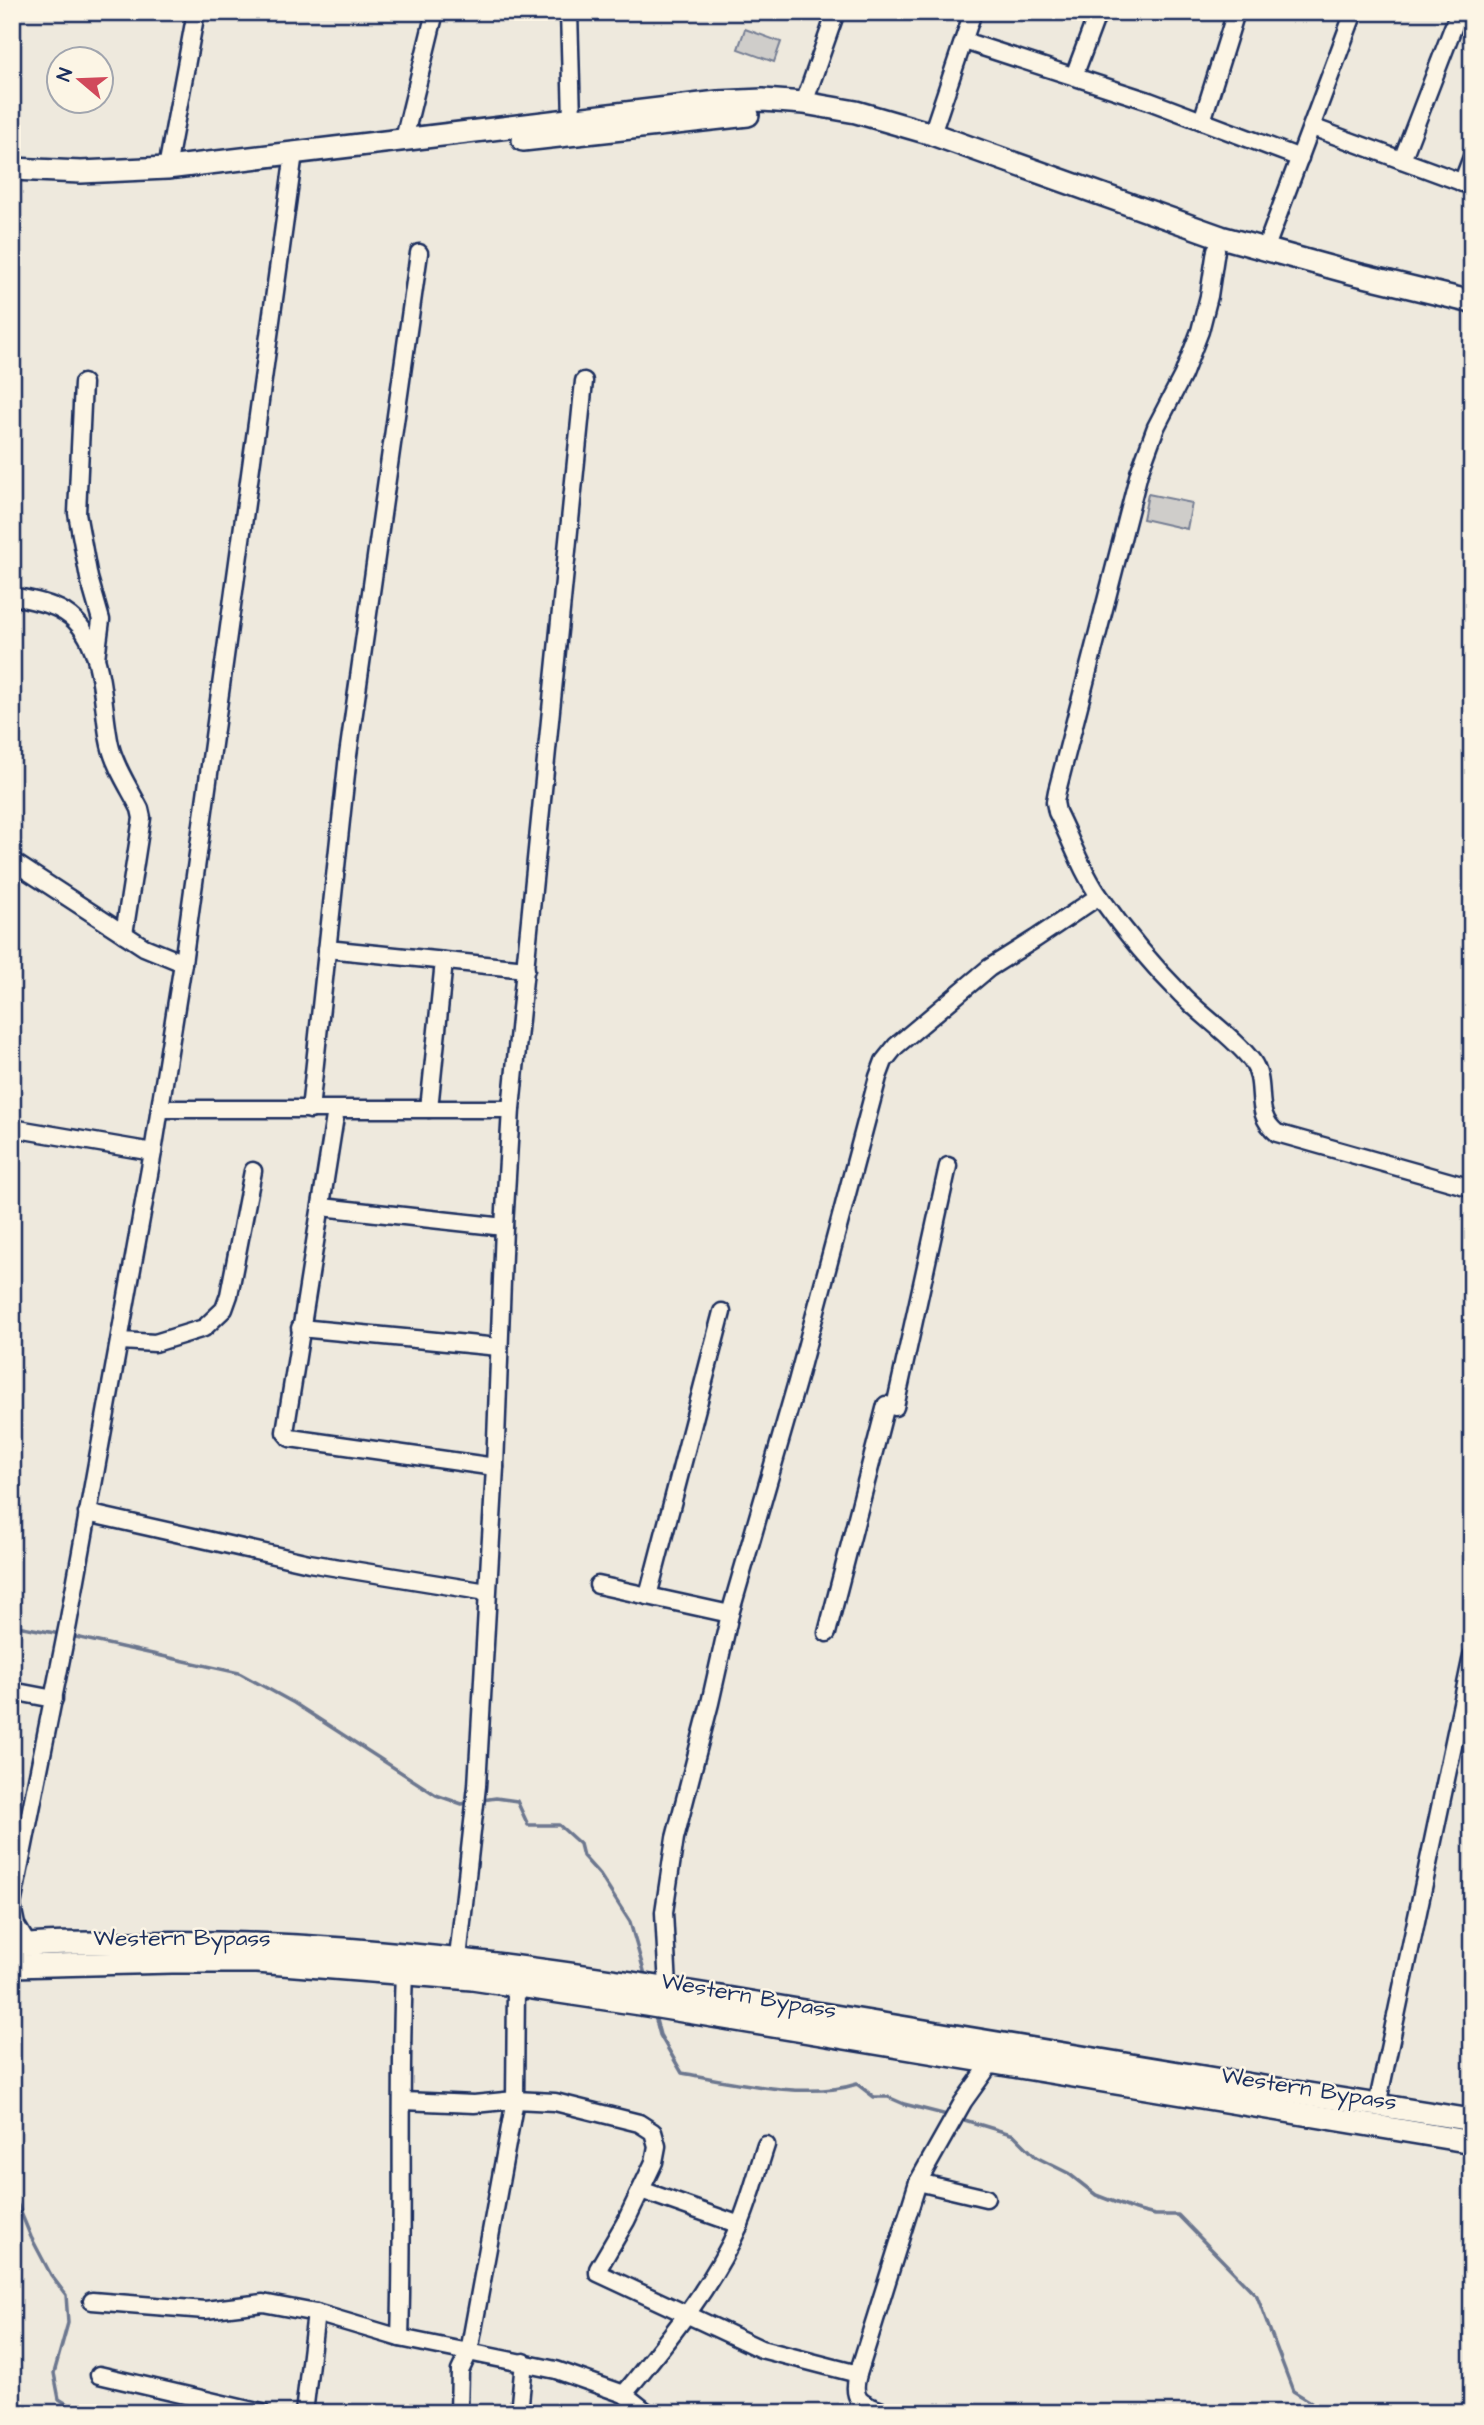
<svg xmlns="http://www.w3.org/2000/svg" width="1484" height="2425" font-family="'Architects Daughter',sans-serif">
  <rect width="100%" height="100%" fill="#eee9dd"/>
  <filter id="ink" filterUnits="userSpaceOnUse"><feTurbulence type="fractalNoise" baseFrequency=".0143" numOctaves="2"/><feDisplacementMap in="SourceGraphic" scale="14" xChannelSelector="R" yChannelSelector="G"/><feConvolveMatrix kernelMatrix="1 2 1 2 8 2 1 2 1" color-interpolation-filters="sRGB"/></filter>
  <g filter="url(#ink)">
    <!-- green -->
    <g fill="#cfcdca" stroke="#757e94" stroke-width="2">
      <path d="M 745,29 L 781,42 L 774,62 L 738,49 Z"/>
      <path d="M 1148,494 L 1192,503 L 1187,529 L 1143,519 Z"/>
    </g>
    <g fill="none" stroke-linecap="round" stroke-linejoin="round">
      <!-- stream -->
      <g stroke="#6c778f" stroke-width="3.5">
        <path d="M 12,1625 L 60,1634"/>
        <path d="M 71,1636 L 239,1673 L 294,1703 L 436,1795 L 462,1804 L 471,1802"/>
        <path d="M 482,1800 L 496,1798 L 517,1801 L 528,1825 L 559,1825 L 580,1844 L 583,1856 L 600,1875 L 630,1922 L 646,1978"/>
        <path d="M 655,2016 L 660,2035 L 682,2073 C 733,2082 808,2100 857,2084 L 874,2097 L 888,2097 L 904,2104 L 951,2116"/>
        <path d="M 958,2118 L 1014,2135 L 1036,2157 L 1068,2173 L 1096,2195 L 1135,2210 L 1155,2215 L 1178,2215 L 1257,2296 L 1293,2391 L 1311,2402 L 1319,2413"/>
        <path d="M 12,2191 L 31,2237 L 51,2275 L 66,2295 L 68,2323 L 54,2373 L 59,2399 L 72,2407 L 75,2413"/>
      </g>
      <!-- minor casing -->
      <g stroke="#1b2f5e" stroke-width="21">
        <g id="minor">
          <path d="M 569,12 L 572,119"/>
          <path d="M 964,41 L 1149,101 L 1300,158"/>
          <path d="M 1074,76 L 1098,12"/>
          <path d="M 804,103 L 836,12"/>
          <path d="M 1202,121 L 1236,12"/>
          <path d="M 1312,127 L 1472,186"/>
          <path d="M 932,134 L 973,12"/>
          <path d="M 404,139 L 435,12"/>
          <path d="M 1402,160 L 1459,12"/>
          <path d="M 167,168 L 196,12"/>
          <path d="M 1462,183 L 1472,157"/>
          <path d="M 1216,250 L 1209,296 L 1200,331 L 1183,375 L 1156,427 L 1139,473 L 1057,791 L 1055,802 L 1057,812 C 1071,840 1082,872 1100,897 C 1124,931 1153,966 1182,995 C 1202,1016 1236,1039 1252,1061 C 1269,1085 1251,1112 1277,1133 L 1472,1188"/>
          <path d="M 1265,250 L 1354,12"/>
          <path d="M 83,383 L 77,513 L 89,578 L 101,620 L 96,658"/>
          <path d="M 12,596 C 28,599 44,602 59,609 C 107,633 100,701 110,745 C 115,767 130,789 140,809 L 142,818 L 124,934"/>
          <path d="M 12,861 L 144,947 L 183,963"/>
          <path d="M 327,949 L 526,969"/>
          <path d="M 160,1109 L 511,1109"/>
          <path d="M 429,1109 L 444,961"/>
          <path d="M 310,1110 L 348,755 L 419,253"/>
          <path d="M 336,1110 L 285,1432 L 290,1438 L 495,1467"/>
          <path d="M 12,1128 L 153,1152"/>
          <path d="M 322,1207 L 504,1227"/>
          <path d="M 300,1328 L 499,1347"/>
          <path d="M 121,1341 L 155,1343 L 204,1328 L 224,1309 L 229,1295 L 253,1171"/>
          <path d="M 895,1407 L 948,1166"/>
          <path d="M 87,1513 L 309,1563 L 487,1592"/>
          <path d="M 598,1585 L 730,1614"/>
          <path d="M 648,1596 L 722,1312"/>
          <path d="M 827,1633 L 886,1405"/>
          <path d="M 12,1691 L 54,1699"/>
          <path d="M 12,1905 L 68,1624 L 153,1152 L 183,963 L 294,153"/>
          <path d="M 12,1906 L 16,1925 L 28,1945"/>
          <path d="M 458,1958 L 477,1786 L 495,1467 L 504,1227 L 511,1109 L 584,381"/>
          <path d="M 668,1988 L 664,1912 L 675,1838 L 710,1703 L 730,1614 L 797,1382 L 878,1077 L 884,1061 L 896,1046 L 989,968 L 1035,939 L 1099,896"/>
          <path d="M 403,2101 L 474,2104 L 515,2100 L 555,2102 L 639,2123 L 653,2132 L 657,2146 L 654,2162 L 626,2221 L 598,2269 L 598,2273 L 761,2349 L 858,2374"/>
          <path d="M 1377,2106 L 1472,1656"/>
          <path d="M 918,2182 L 986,2198"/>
          <path d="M 641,2190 L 740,2225"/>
          <path d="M 92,2301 L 205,2310 L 263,2303 L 316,2313 L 400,2338 L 556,2370 L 624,2394 L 648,2413"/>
          <path d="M 400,2338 C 404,2216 399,2094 404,1973"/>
          <path d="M 99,2375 L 262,2413"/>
          <path d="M 624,2394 C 667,2341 711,2289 739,2226 C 750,2201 757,2172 766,2145"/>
          <path d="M 304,2413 L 316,2313"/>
          <path d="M 459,2413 L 460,2371 L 469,2352 L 515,2100 L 516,1985"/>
          <path d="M 519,2413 L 524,2362"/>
          <path d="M 887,2413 C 864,2404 850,2403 858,2374 L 918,2182 L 963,2102 L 991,2063"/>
        </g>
      </g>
      <!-- major casing -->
      <g stroke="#1b2f5e" stroke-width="26">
        <g id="major">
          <path d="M 523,140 L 748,115"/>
          <path d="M 12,169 L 81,172 L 167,168 L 718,102 L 763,100 L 804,103 L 856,112 L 932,134 L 1221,237 L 1348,272 L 1472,302"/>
          <path d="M 12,1947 C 51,1942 91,1943 131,1943 C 354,1938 573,1972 792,2009 C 1019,2047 1245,2085 1472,2120"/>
          <path d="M 12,1966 L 172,1962 L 257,1962 L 472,1979 L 646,2005 L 1472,2142"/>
        </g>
      </g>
      <!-- minor -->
      <use href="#minor" stroke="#fcf5e5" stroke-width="16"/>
      <!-- major -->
      <use href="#major" stroke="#fcf5e5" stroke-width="21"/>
    </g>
  </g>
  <g text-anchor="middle" stroke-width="5" stroke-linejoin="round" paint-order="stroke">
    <!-- street labels -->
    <g font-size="23" fill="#1b2f5e" stroke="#fcf5e5">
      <text x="182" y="1945">Western Bypass</text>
      <text transform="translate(749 1995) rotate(10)" y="8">Western Bypass</text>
      <text transform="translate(1309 2088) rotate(9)" y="8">Western Bypass</text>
    </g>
  </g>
  <!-- margin -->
  <rect width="1484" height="2425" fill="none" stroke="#fcf5e5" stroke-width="42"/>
  <rect x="21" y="21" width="1442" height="2383" fill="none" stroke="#1b2f5e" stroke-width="2.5" filter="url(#ink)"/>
  <!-- north arrow -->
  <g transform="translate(80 80) rotate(289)"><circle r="33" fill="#fcf5e5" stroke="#a2a6af" stroke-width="2"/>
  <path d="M0-5L12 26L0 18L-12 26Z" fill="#d1495b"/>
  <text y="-10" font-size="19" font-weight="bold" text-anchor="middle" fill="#1b2f5e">N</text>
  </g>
</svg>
